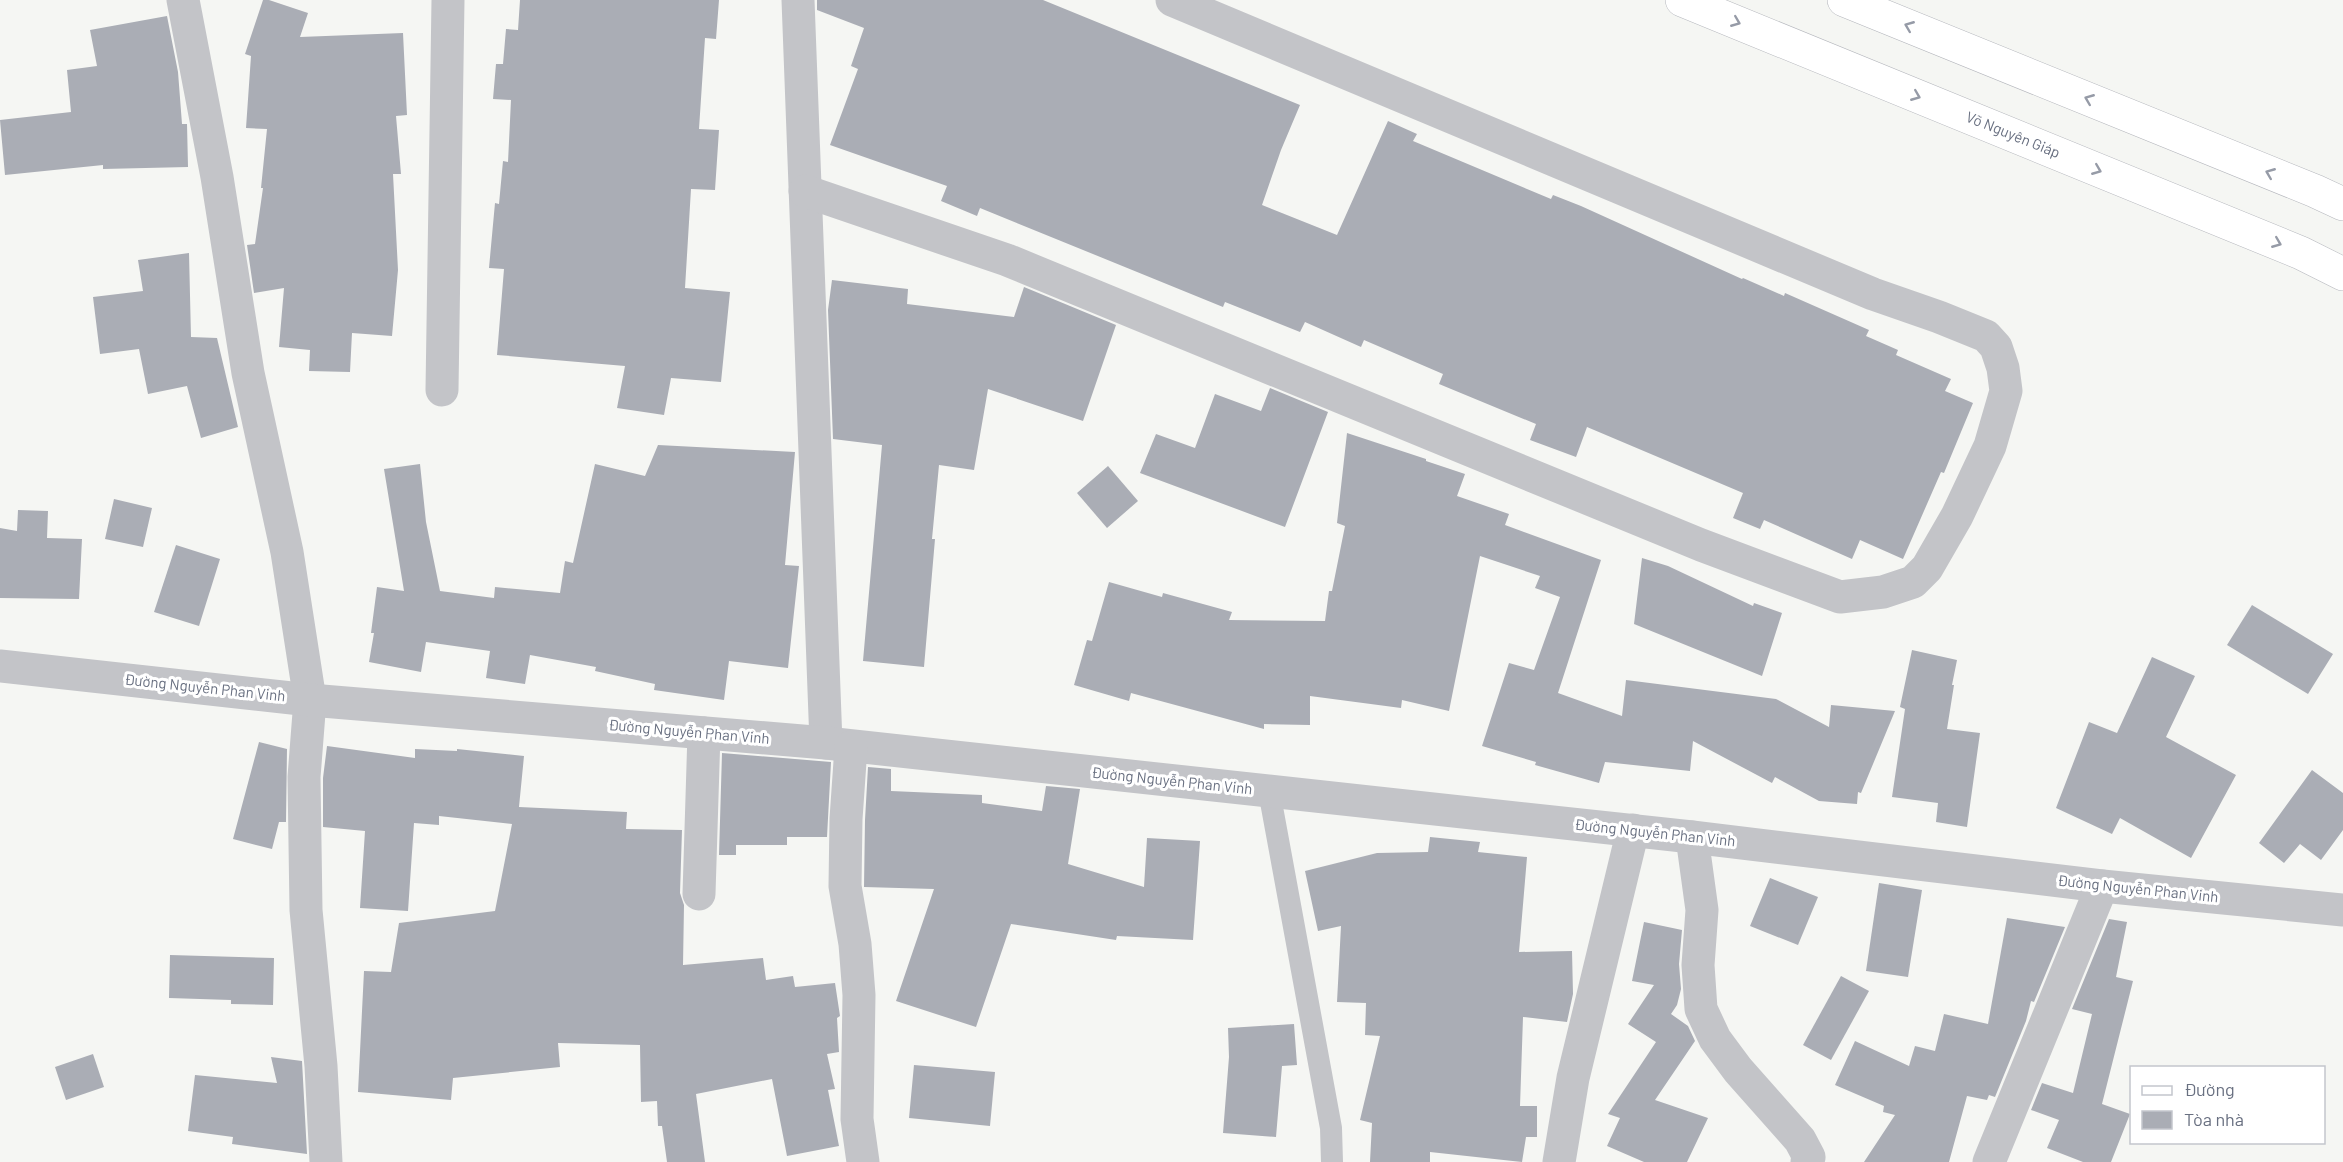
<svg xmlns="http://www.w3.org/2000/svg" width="2343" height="1162" font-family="Barlow,sans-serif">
  <rect width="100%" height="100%" fill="#f5f6f3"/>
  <!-- building -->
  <g fill="#aaadb5">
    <path d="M 263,0 L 269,0 L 308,13 L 300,37 L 403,33 L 407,115 L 396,116 L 401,174 L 393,174 L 398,270 L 392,336 L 352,333 L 350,372 L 309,371 L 310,350 L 279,347 L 284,288 L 254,293 L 247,245 L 255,244 L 263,188 L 261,188 L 267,129 L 246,128 L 251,56 L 245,54 Z"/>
    <path d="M 520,0 L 719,0 L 716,39 L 705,38 L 699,129 L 719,130 L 715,190 L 691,189 L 685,288 L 730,292 L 721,382 L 671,378 L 664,415 L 617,408 L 625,366 L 497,355 L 504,269 L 489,268 L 495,203 L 499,204 L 503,161 L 508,162 L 511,100 L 493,99 L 496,64 L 503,64 L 506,29 L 518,30 Z"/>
    <path d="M 817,0 L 1043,0 L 1300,105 L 1281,150 L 1262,205 L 1337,235 L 1388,121 L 1417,134 L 1413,141 L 1551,199 L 1553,195 L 1581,206 L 1742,279 L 1743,278 L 1784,296 L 1785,293 L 1869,330 L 1866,336 L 1898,350 L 1896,355 L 1951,379 L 1945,391 L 1973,403 L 1944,473 L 1941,472 L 1903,559 L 1860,540 L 1852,559 L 1764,520 L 1760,529 L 1733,518 L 1743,493 L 1587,427 L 1576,457 L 1530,440 L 1536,424 L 1439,384 L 1443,374 L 1364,340 L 1361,347 L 1305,322 L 1300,332 L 1225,302 L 1223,307 L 980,208 L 977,216 L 941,201 L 947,186 L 830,145 L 858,69 L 851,66 L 864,28 L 817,10 Z"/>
    <path d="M 167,16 L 178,72 L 182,124 L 187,124 L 188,167 L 103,169 L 103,165 L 5,175 L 0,120 L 71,112 L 67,70 L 97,66 L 90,30 Z"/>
    <path d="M 189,253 L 191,337 L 217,338 L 238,427 L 201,438 L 187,386 L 148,394 L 139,349 L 100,354 L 93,297 L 143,291 L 138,260 Z"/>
    <path d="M 832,280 L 908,289 L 907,304 L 1014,317 L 1024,287 L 1116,325 L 1083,421 L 988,389 L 974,470 L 939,465 L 932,539 L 935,539 L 924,667 L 863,661 L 882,445 L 833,439 L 828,310 Z"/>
    <path d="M 1270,388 L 1328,412 L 1285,527 L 1140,473 L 1156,434 L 1195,448 L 1215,394 L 1261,411 Z"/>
    <path d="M 1347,433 L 1426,459 L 1426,461 L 1465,474 L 1457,496 L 1509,514 L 1505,525 L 1601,560 L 1558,693 L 1622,716 L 1626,680 L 1776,699 L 1829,727 L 1831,705 L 1895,711 L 1861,793 L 1858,792 L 1857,804 L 1819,801 L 1775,777 L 1772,783 L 1693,741 L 1690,771 L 1605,762 L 1599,783 L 1535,765 L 1536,762 L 1482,746 L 1509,663 L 1534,670 L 1560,597 L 1535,588 L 1540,576 L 1480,556 L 1449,711 L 1402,700 L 1401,708 L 1310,696 L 1310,725 L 1264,724 L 1264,729 L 1131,693 L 1129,701 L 1074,685 L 1087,640 L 1092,641 L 1109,582 L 1162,597 L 1163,593 L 1232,612 L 1229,620 L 1325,621 L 1329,591 L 1332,591 L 1345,526 L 1337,523 Z"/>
    <path d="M 658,445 L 795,452 L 785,565 L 799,566 L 788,668 L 729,661 L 724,700 L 654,690 L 655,684 L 595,671 L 596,667 L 530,655 L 525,684 L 486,678 L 490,651 L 426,642 L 421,672 L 369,662 L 374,633 L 371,633 L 377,587 L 404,591 L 384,469 L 420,464 L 426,522 L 440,591 L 494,598 L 495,587 L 560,593 L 565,561 L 573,563 L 595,464 L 645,476 Z"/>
    <path d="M 1108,466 L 1138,501 L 1107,528 L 1077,493 Z"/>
    <path d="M 114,499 L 152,508 L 143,547 L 105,539 Z"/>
    <path d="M 18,510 L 48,511 L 47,538 L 82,539 L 79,599 L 0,598 L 0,528 L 17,531 Z"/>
    <path d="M 176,545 L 220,559 L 199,626 L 154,612 Z"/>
    <path d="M 1642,558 L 1668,566 L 1753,606 L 1754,603 L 1782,613 L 1762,676 L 1634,624 Z"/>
    <path d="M 2252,605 L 2333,654 L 2308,694 L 2227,645 Z"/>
    <path d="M 1912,650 L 1957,660 L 1952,685 L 1954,685 L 1947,729 L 1980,733 L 1967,827 L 1936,822 L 1938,803 L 1892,797 L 1905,709 L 1900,707 Z"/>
    <path d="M 2152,657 L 2195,676 L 2166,737 L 2236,775 L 2191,858 L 2120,818 L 2112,834 L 2056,808 L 2089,722 L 2117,733 Z"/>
    <path d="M 259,742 L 287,749 L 286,822 L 279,822 L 272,849 L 233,839 Z"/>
    <path d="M 327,746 L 415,758 L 415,749 L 457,751 L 457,749 L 524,756 L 519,807 L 627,812 L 626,829 L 682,830 L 680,893 L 684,905 L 683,965 L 763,958 L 766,980 L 793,976 L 795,987 L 835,983 L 840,1016 L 837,1018 L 839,1052 L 827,1054 L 835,1089 L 828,1090 L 839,1146 L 787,1156 L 772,1079 L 696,1094 L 705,1162 L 667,1162 L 662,1126 L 658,1126 L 657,1101 L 641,1102 L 640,1045 L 558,1043 L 560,1067 L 453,1078 L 451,1100 L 358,1092 L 364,971 L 391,972 L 399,923 L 495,911 L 512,824 L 439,816 L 439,825 L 414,823 L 408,911 L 360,908 L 365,831 L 323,827 L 323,778 Z"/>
    <path d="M 722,753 L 831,762 L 827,837 L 787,837 L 787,845 L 736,845 L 736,855 L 719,855 Z"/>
    <path d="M 868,767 L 891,769 L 891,791 L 982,795 L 982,803 L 1042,811 L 1046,786 L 1080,789 L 1068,864 L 1144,887 L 1147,838 L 1200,841 L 1193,940 L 1117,936 L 1116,940 L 1011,924 L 976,1027 L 896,1001 L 934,889 L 864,887 L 865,820 Z"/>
    <path d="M 2312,770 L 2343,793 L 2343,830 L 2321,860 L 2300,844 L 2284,863 L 2259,843 Z"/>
    <path d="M 1430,837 L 1480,842 L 1478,852 L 1527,857 L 1519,952 L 1572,951 L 1573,994 L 1567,1022 L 1523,1017 L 1520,1106 L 1537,1106 L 1537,1137 L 1526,1137 L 1522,1162 L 1430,1152 L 1430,1162 L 1370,1162 L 1372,1123 L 1360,1120 L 1380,1036 L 1365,1035 L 1366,1003 L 1337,1002 L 1341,926 L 1318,931 L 1305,871 L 1377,853 L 1428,852 Z"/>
    <path d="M 1770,878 L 1818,897 L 1798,945 L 1750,926 Z"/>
    <path d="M 1879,883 L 1922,890 L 1908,977 L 1866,971 Z"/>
    <path d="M 2007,918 L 2065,927 L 2034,1002 L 2031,1001 L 2026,1021 L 1995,1097 L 1989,1095 L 1987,1100 L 1967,1096 L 1949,1162 L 1864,1162 L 1895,1115 L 1883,1112 L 1884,1106 L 1835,1085 L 1855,1041 L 1909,1066 L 1915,1046 L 1935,1051 L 1944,1014 L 1988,1024 Z"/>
    <path d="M 2109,919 L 2127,922 L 2116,977 L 2133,981 L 2102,1104 L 2130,1114 L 2111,1162 L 2083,1162 L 2047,1148 L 2059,1120 L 2031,1110 L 2042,1083 L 2073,1093 L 2092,1014 L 2072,1009 Z"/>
    <path d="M 1644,922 L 1682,930 L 1679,964 L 1681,989 L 1677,1005 L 1671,1014 L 1688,1026 L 1695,1041 L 1655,1100 L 1708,1118 L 1687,1162 L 1644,1162 L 1607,1146 L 1620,1118 L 1608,1114 L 1656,1042 L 1628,1024 L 1654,985 L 1632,981 Z"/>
    <path d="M 170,955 L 274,958 L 273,1005 L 231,1004 L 231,1000 L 169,998 Z"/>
    <path d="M 1841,976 L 1869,991 L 1831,1060 L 1803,1045 Z"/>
    <path d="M 1294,1024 L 1297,1065 L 1282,1066 L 1276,1137 L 1223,1133 L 1229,1057 L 1228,1028 Z"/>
    <path d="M 93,1054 L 104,1087 L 66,1100 L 55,1067 Z"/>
    <path d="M 271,1057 L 302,1061 L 307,1154 L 232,1144 L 233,1137 L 188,1131 L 195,1075 L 277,1083 Z"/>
    <path d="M 914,1065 L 995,1072 L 990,1126 L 909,1118 Z"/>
  </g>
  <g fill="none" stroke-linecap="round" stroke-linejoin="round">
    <!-- secondary casing -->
    <g stroke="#b5b7bd" stroke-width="34">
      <g id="secondary">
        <path d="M 1682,0 L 2301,253 L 2343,274"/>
        <path d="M 1844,0 L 2315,191 L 2343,204"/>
      </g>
    </g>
    <!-- lane -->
    <path stroke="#c3c4c8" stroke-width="22" d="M 1269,791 L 1331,1128 L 1332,1162"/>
    <!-- street -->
    <g stroke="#c3c4c8" stroke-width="33">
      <path d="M 183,0 L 217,177 L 248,373 L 287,552 L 310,700 L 304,777 L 306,910 L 321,1066 L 326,1162"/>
      <path d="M 798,0 L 826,743"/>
      <path d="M 805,191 L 1007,260 L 1701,545 L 1840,597 L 1883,592 L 1913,582 L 1927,568 L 1957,516 L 1990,446 L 2006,391 L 2003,368 L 1996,347 L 1986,336 L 1939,317 L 1873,294 L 1172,0"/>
      <path d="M 442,390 L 448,0"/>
      <path d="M 0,666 L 310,700 L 826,743 L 1692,837 L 2102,886 L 2343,910"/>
      <path d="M 851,747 L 846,819 L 845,886 L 855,944 L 859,995 L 857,1119 L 863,1162"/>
      <path d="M 1692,837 L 1702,910 L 1698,965 L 1701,1009 L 1715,1039 L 1738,1070 L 1800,1140 L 1809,1157 L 1807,1162"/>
      <path d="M 699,894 L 704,733"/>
      <path d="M 1559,1162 L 1573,1078 L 1633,830"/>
      <path d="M 1989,1162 L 2102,886"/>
    </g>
    <!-- secondary -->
    <use href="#secondary" stroke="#fff" stroke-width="33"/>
  </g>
  <!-- one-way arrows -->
  <defs><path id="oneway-chevron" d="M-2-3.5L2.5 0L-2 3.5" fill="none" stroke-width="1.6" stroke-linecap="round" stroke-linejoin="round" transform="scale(1.5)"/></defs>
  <g stroke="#969ba7">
    <use href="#oneway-chevron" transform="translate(1736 22) rotate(22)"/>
    <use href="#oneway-chevron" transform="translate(1909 26) rotate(-158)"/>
    <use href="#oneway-chevron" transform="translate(1916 96) rotate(22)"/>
    <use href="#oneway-chevron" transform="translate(2089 99) rotate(-158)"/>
    <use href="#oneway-chevron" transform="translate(2097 170) rotate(22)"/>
    <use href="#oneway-chevron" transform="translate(2270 173) rotate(-158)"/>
    <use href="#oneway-chevron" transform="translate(2277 243) rotate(22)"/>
  </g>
  <g text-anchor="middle" stroke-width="6" stroke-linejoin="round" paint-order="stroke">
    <!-- street labels -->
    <g font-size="15" fill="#697081" stroke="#fff">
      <text transform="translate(2013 135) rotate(22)" y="5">Võ Nguyên Giáp</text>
      <text transform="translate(205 688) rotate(6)" y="5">Đường Nguyễn Phan Vinh</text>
      <text transform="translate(689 732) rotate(5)" y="5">Đường Nguyễn Phan Vinh</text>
      <text transform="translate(1172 781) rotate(6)" y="5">Đường Nguyễn Phan Vinh</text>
      <text transform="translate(1655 833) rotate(6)" y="5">Đường Nguyễn Phan Vinh</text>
      <text transform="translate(2138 889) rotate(6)" y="5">Đường Nguyễn Phan Vinh</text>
    </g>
  </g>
  <!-- legend -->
  <rect x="2130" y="1066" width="195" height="78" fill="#ffffff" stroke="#c3c6cd" stroke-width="1.5"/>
  <rect x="2142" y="1086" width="30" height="9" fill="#ffffff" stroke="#c3c6cd" stroke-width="1.5"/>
  <text x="2184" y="1096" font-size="18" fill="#697081">Đường</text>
  <rect x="2142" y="1111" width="30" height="18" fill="#aaadb5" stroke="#c3c6cd" stroke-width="1.5"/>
  <text x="2184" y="1126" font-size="18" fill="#697081">Tòa nhà</text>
</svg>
